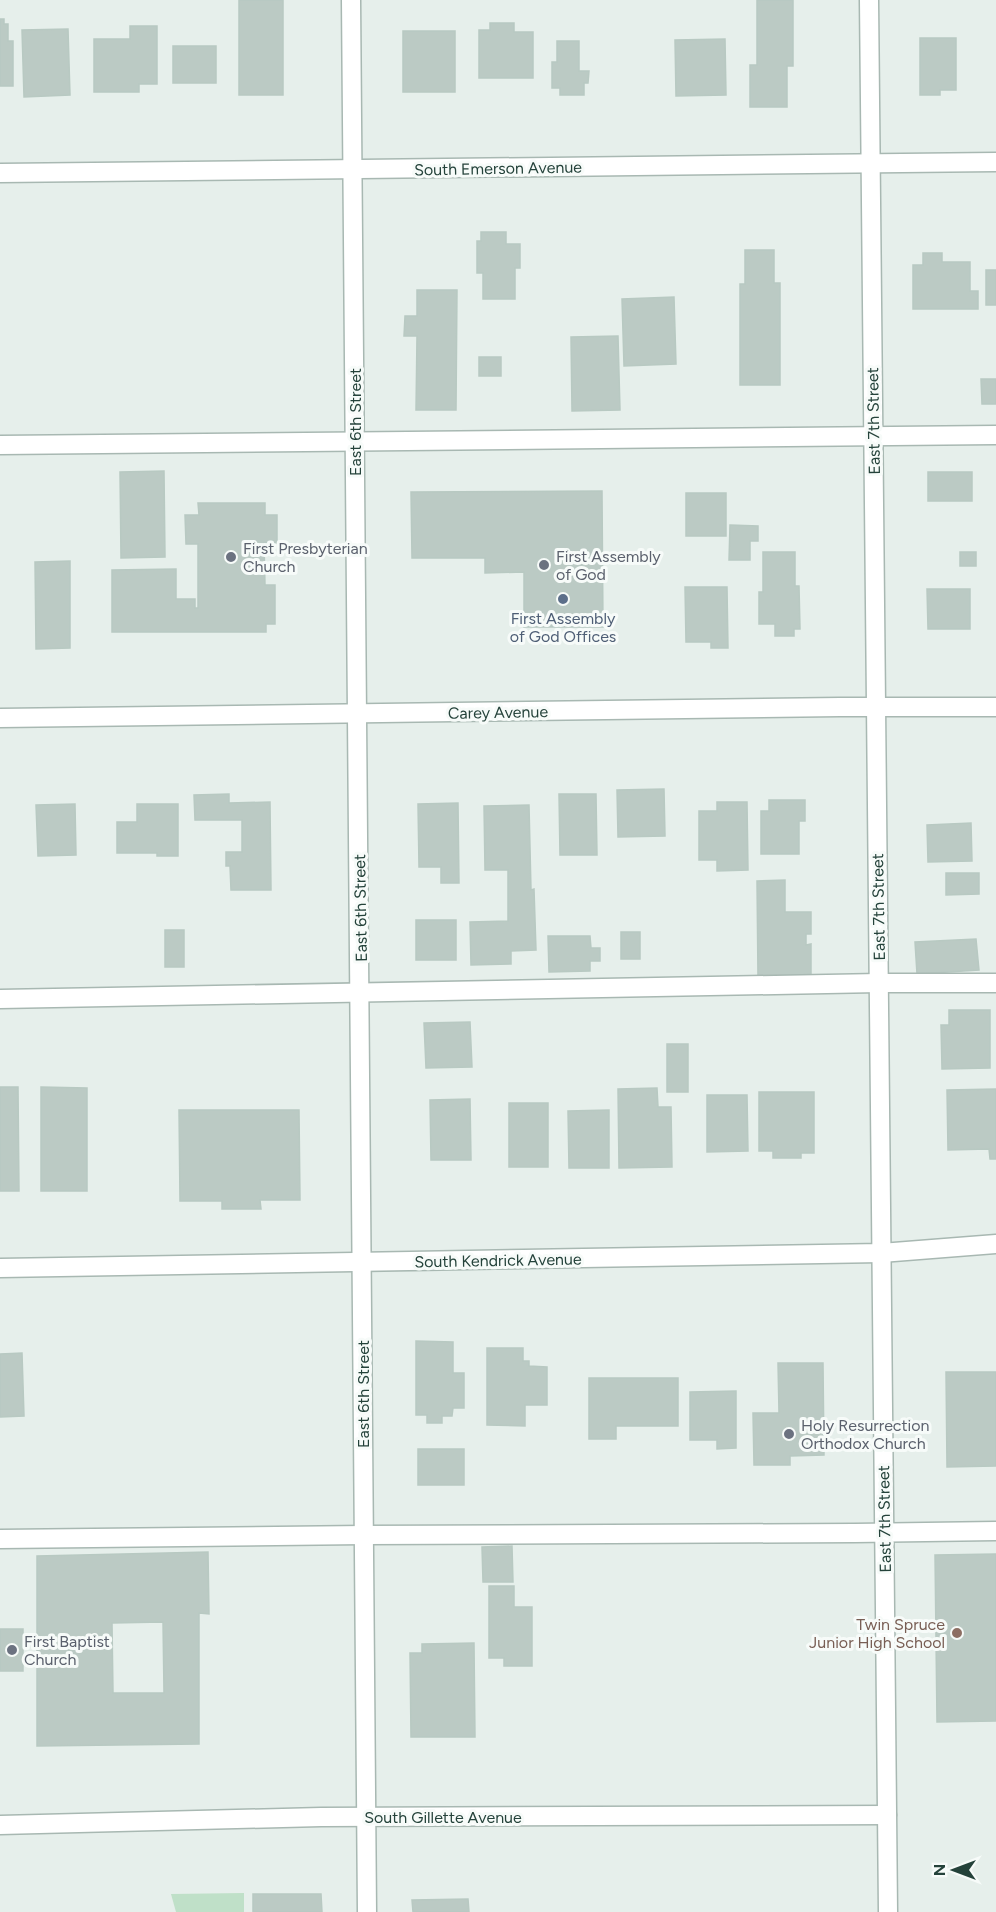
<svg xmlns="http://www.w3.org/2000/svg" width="996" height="1912" font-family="Figtree,sans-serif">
  <rect width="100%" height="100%" fill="#e6efeb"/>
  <!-- green -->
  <path fill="#bfe0c8" d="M 244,1893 L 244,1912 L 176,1912 L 171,1894 Z"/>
  <!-- building -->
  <g fill="#bbcac4" stroke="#b8c9c2" stroke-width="1.5" fill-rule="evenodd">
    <rect x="239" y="0" width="44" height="95"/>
    <path d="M 757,0 L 793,0 L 793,66 L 787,66 L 787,107 L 750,107 L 750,65 L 757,65 Z"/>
    <path d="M 0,19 L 4,19 L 4,24 L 8,24 L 8,41 L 13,41 L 13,86 L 0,86 Z"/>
    <path d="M 490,23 L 514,23 L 514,32 L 533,32 L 533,78 L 479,78 L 479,30 L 490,30 Z"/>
    <path d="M 130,26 L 157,26 L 157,84 L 139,84 L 139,92 L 94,92 L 94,39 L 130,39 Z"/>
    <path d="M 68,29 L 70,95 L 24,97 L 22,30 Z"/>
    <rect x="403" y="31" width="52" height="61"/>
    <path d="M 920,38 L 956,38 L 956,90 L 940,90 L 940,95 L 920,95 Z"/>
    <path d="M 725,39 L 726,95 L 676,96 L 675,40 Z"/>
    <path d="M 557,41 L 579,41 L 579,71 L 589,71 L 588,83 L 584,83 L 584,95 L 560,95 L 560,88 L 552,88 L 552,62 L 557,62 Z"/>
    <rect x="173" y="46" width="43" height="37"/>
    <path d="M 481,232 L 506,232 L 506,244 L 520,244 L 520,268 L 515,268 L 515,299 L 483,299 L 483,273 L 477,273 L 477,241 L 481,241 Z"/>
    <path d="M 745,250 L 774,250 L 774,283 L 780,283 L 780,385 L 740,385 L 740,284 L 745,284 Z"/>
    <path d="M 923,253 L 942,253 L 942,262 L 970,262 L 970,291 L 978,291 L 978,309 L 913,309 L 913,265 L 923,265 Z"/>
    <rect x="986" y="270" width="10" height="35"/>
    <path d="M 417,290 L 457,290 L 456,410 L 416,410 L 417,336 L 404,336 L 405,316 L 417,316 Z"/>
    <path d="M 674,297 L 676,364 L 624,366 L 622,299 Z"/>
    <path d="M 618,336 L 620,410 L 572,411 L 571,337 Z"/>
    <rect x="479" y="357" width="22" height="19"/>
    <path d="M 981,379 L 996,379 L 996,404 L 982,404 Z"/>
    <path d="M 164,471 L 165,557 L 121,558 L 120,472 Z"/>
    <rect x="928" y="472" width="44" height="29"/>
    <path d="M 602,491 L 603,627 L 524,627 L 524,572 L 485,573 L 485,558 L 412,558 L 411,492 Z"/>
    <rect x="686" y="493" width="40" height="43"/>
    <path d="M 198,503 L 265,503 L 265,515 L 277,515 L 277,543 L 264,543 L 265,585 L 275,585 L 275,624 L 266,624 L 266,632 L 112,632 L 112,570 L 176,569 L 176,599 L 195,599 L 195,608 L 198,608 L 198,544 L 186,544 L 185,515 L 199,515 Z"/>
    <path d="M 730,525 L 758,526 L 758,541 L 750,541 L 750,560 L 729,560 Z"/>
    <path d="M 763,552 L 795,552 L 795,586 L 799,586 L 800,629 L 794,629 L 794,636 L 775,636 L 775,624 L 759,624 L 759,592 L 763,592 Z"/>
    <rect x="960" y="552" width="16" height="14"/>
    <path d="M 70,561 L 70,648 L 36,649 L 35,562 Z"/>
    <path d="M 685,587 L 727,587 L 728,648 L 711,648 L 711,642 L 686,642 Z"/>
    <path d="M 927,589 L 970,589 L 970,629 L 928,629 Z"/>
    <path d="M 664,789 L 665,836 L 618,837 L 617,790 Z"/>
    <path d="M 229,794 L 229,803 L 270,802 L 271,890 L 231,890 L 230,866 L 226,866 L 226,852 L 242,852 L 242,820 L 195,820 L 194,795 Z"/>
    <path d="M 559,794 L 596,794 L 597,855 L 560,855 Z"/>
    <path d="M 769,800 L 805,800 L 805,821 L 799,821 L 799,854 L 761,854 L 761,811 L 769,811 Z"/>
    <path d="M 717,802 L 747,802 L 748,870 L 717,871 L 717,860 L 699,860 L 699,811 L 717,811 Z"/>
    <path d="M 458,803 L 459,883 L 441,883 L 441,867 L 419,867 L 418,804 Z"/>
    <path d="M 75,804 L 76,855 L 38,856 L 36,805 Z"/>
    <path d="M 137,804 L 178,804 L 178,856 L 157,856 L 157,853 L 117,853 L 117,822 L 137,822 Z"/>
    <path d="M 529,805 L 531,890 L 534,889 L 536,950 L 511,951 L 511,964 L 471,965 L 470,922 L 508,921 L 508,870 L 485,870 L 484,806 Z"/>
    <path d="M 971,823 L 972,861 L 928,862 L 927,825 Z"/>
    <path d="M 946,873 L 979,873 L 979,894 L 946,895 Z"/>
    <path d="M 785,880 L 785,912 L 811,912 L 811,934 L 806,934 L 806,945 L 811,944 L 811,977 L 758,977 L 757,881 Z"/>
    <rect x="416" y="920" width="40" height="40"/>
    <rect x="165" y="930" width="19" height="37"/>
    <rect x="621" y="932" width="19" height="27"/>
    <path d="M 548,936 L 590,936 L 591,948 L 600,948 L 600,961 L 590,961 L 590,971 L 549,972 Z"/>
    <path d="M 976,939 L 979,970 L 917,974 L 915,942 Z"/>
    <path d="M 949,1010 L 990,1010 L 990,1068 L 942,1069 L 941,1025 L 949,1025 Z"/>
    <path d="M 470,1022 L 472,1067 L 426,1068 L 424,1023 Z"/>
    <rect x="667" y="1044" width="21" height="48"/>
    <path d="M 0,1087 L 18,1087 L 19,1191 L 0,1191 Z"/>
    <path d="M 41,1087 L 87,1088 L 87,1191 L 41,1191 Z"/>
    <path d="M 657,1088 L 658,1107 L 671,1107 L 672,1167 L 619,1168 L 618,1089 Z"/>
    <path d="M 996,1089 L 996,1159 L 990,1159 L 989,1149 L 948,1150 L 947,1090 Z"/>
    <path d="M 759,1092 L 814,1092 L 814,1153 L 801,1153 L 801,1158 L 773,1158 L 773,1151 L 759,1151 Z"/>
    <path d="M 707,1095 L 747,1095 L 748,1151 L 707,1152 Z"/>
    <path d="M 470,1099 L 471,1160 L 431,1160 L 430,1100 Z"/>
    <rect x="509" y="1103" width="39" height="64"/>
    <path d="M 179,1110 L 299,1110 L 300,1200 L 260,1200 L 261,1209 L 222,1209 L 222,1201 L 180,1201 Z"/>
    <path d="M 609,1110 L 609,1168 L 569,1168 L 568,1111 Z"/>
    <path d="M 416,1341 L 453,1342 L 453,1373 L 464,1373 L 464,1408 L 453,1408 L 452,1416 L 442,1416 L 442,1423 L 427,1423 L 427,1415 L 416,1415 Z"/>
    <path d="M 487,1348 L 523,1348 L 523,1361 L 529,1361 L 529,1366 L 547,1367 L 547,1405 L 525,1405 L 525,1426 L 487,1425 Z"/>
    <path d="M 22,1353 L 24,1416 L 0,1417 L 0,1354 Z"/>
    <path d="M 778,1363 L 823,1363 L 824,1455 L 790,1456 L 790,1465 L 754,1465 L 753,1413 L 779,1413 Z"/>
    <path d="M 946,1372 L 996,1372 L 996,1466 L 947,1467 Z"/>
    <path d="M 589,1378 L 678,1378 L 678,1426 L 616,1426 L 616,1439 L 589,1439 Z"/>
    <path d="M 736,1391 L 736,1448 L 717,1449 L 717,1440 L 690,1440 L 690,1392 Z"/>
    <rect x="418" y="1449" width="46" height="36"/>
    <path d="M 512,1546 L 513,1582 L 483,1582 L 482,1547 Z"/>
    <path d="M 208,1552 L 209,1614 L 199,1613 L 199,1744 L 37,1746 L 37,1556 ZM 163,1622 L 164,1693 L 113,1693 L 112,1623 Z"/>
    <path d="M 996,1554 L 996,1721 L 937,1722 L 935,1555 Z"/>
    <path d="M 489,1586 L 514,1586 L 514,1607 L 532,1607 L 532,1666 L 504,1666 L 504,1658 L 489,1658 Z"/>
    <rect x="0" y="1629" width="23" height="42"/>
    <path d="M 474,1643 L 475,1737 L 411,1737 L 410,1653 L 422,1653 L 422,1644 Z"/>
    <path d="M 253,1894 L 321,1894 L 322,1912 L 253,1912 Z"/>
    <path d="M 468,1899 L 469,1912 L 413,1912 L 412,1900 Z"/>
  </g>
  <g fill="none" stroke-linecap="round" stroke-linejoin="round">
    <!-- minor casing -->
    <g stroke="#a8b8b2" stroke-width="21">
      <g id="minor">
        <path d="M 351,0 L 367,1912"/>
        <path d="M 869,0 L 888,1912"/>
        <path d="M 0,173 L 996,162"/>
        <path d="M 0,445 L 996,435"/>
        <path d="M 0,718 L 840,707 L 996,707"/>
        <path d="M 0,999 L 879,983 L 996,983"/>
        <path d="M 0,1268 L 881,1253 L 996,1244"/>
        <path d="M 0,1539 L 364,1535 L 855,1533 L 996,1531"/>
        <path d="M 0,1825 L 321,1817 L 887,1815"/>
      </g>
    </g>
    <!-- minor -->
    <use href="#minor" stroke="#fff" stroke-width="18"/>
  </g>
  <!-- markers -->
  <g fill="#6b7280" stroke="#f7fbf9" stroke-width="2">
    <circle cx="231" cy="557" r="6"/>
    <circle cx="544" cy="565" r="6"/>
    <circle cx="789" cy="1434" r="6"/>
    <circle cx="12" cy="1650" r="6"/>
  </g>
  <circle fill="#5c6f8a" stroke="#f7fbf9" stroke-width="2" cx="563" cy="599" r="6"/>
  <circle fill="#8d6e63" stroke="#f7fbf9" stroke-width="2" cx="957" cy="1633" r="6"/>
  <g text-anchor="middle" stroke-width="6" stroke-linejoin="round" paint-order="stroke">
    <!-- street labels -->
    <g font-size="16" fill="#24423a" stroke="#f7fbf9">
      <text transform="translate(498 168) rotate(-1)" y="6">South Emerson Avenue</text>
      <text transform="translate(873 421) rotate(-91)" y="6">East 7th Street</text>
      <text transform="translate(355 422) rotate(-90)" y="6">East 6th Street</text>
      <text transform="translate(498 712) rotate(-1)" y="6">Carey Avenue</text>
      <text transform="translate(878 907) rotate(-91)" y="6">East 7th Street</text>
      <text transform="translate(360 908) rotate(-91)" y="6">East 6th Street</text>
      <text transform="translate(498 1260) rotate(-1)" y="6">South Kendrick Avenue</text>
      <text transform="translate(363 1394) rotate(-90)" y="6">East 6th Street</text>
      <text transform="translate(884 1519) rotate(-91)" y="6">East 7th Street</text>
      <text x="443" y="1823">South Gillette Avenue</text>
    </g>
    <!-- worship labels -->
    <g font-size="16" fill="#5b616d" stroke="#f7fbf9" text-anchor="start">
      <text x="243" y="554">First Presbyterian<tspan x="243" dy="18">Church</tspan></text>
      <text x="556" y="562">First Assembly<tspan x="556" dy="18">of God</tspan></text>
      <text x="801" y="1431">Holy Resurrection<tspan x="801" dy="18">Orthodox Church</tspan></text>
      <text x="24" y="1647">First Baptist<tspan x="24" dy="18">Church</tspan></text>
    </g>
    <!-- service labels -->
    <g font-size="16" fill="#4e5e75" stroke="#f7fbf9">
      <text x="563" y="624">First Assembly<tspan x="563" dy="18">of God Offices</tspan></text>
    </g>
    <!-- education labels -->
    <g font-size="16" fill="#785e54" stroke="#f7fbf9" text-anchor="end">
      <text x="945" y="1630">Twin Spruce<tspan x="945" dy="18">Junior High School</tspan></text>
    </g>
  </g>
  <!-- north arrow -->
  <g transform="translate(954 1870) rotate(270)" stroke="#f7fbf9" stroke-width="4.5" paint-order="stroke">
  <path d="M0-4.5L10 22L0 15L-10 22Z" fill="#24423a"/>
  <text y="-9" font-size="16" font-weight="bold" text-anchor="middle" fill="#24423a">N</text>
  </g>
</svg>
